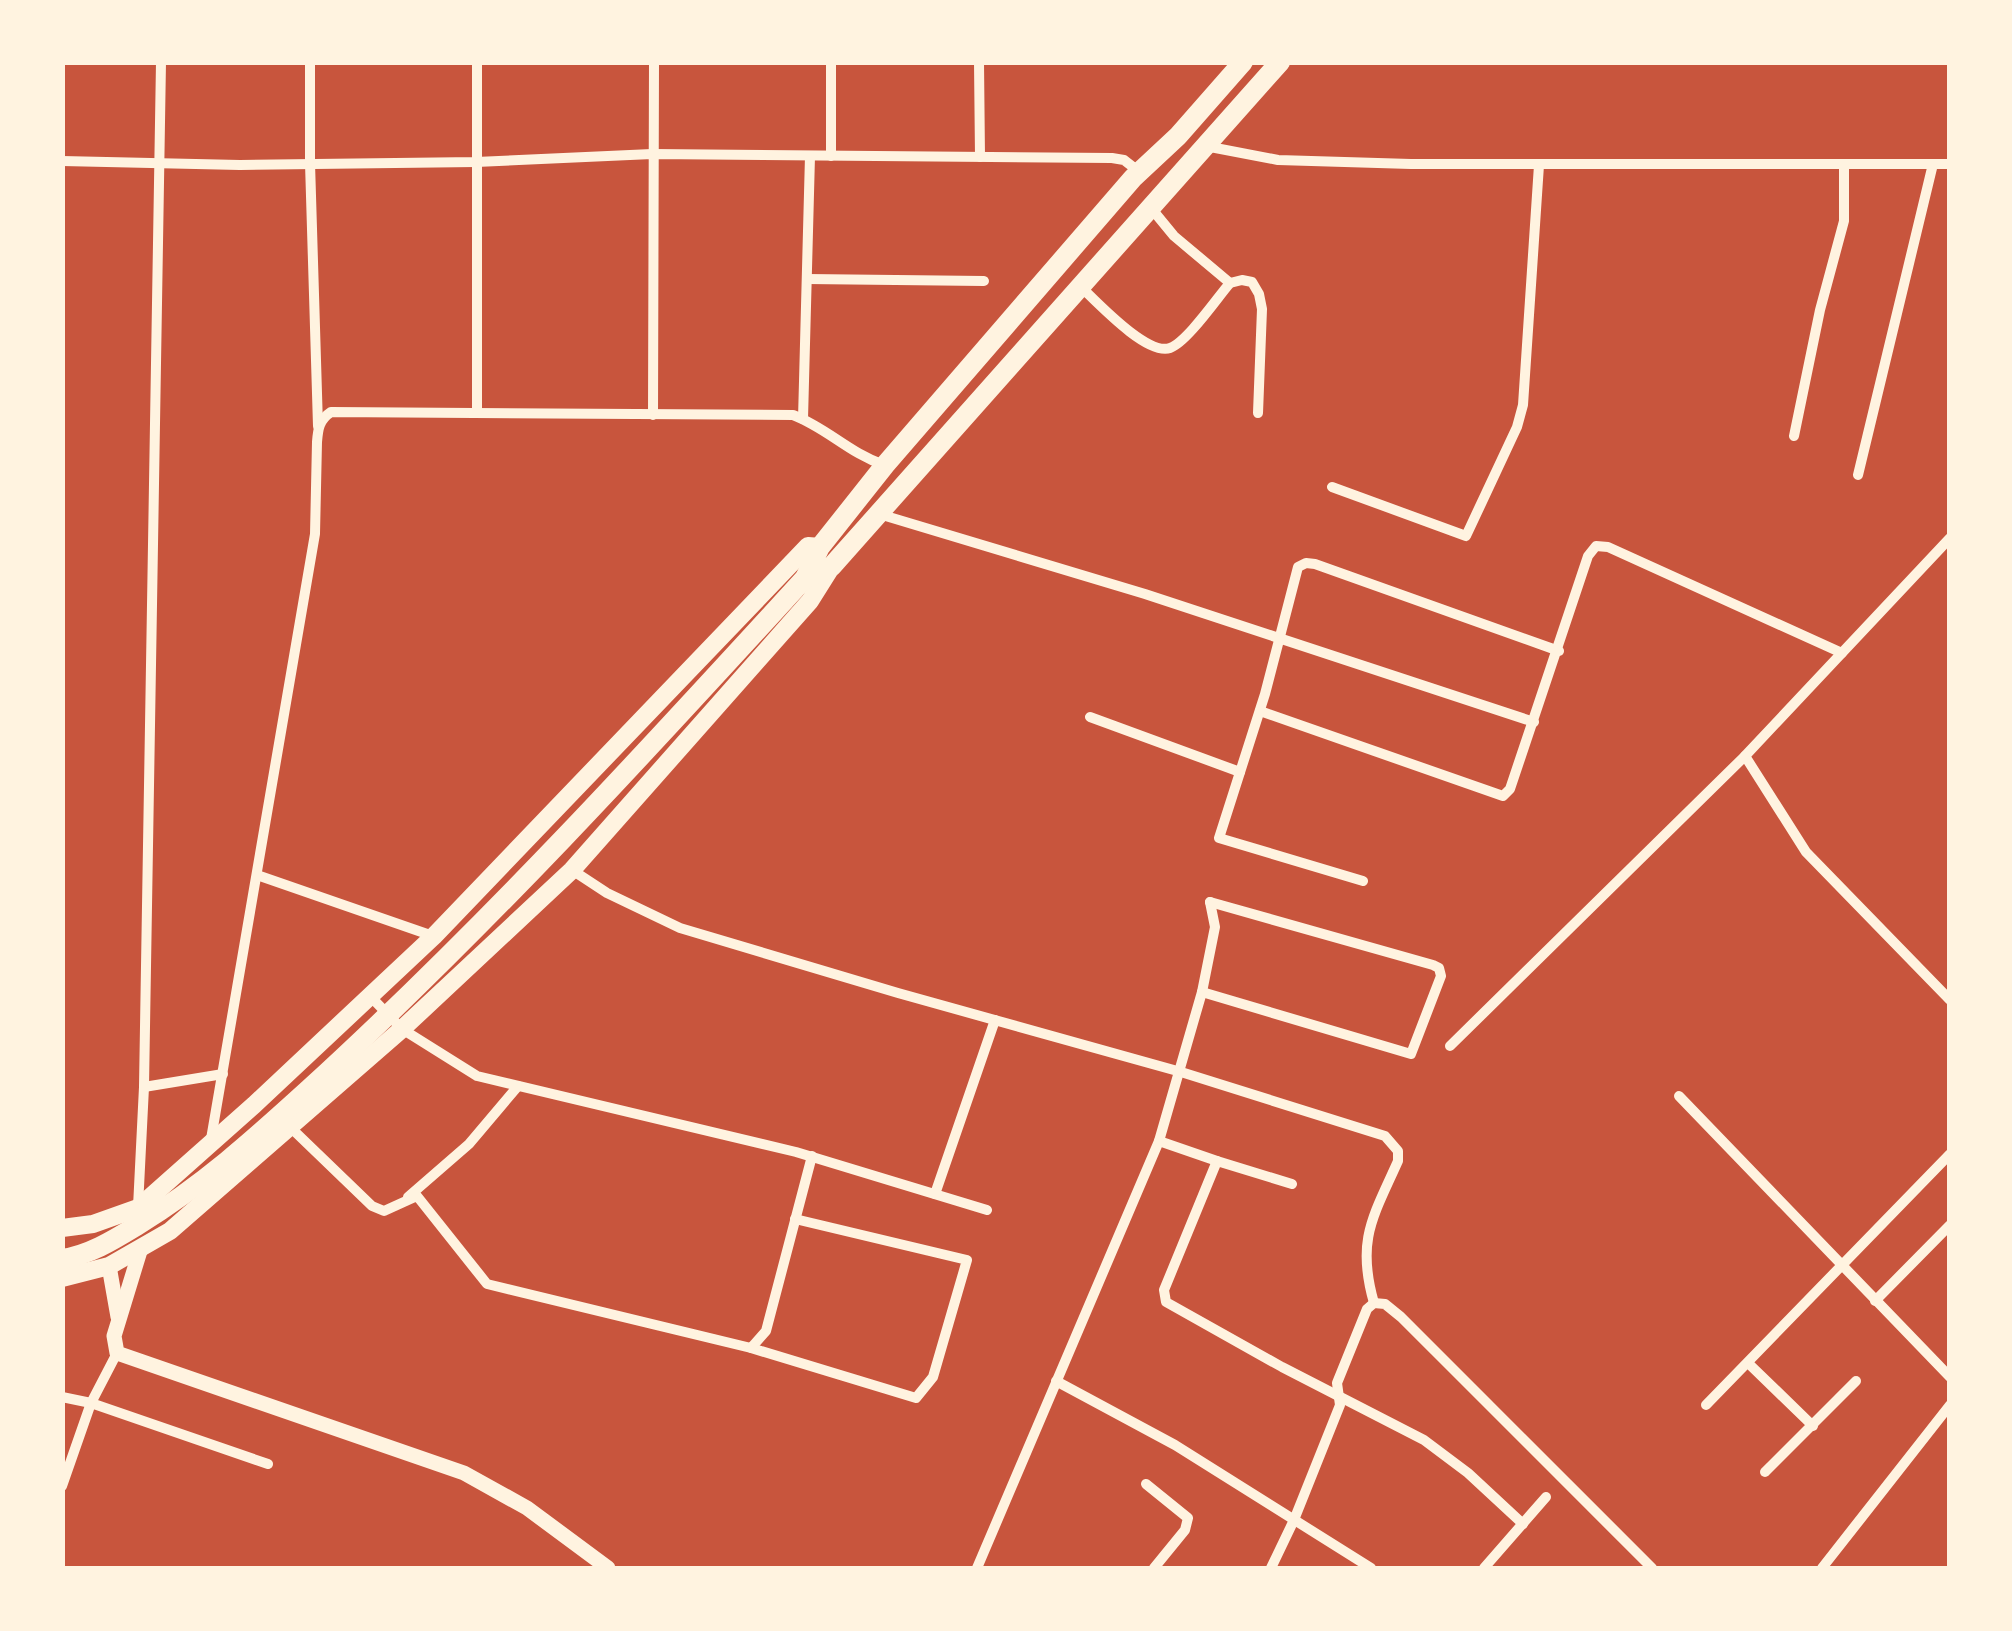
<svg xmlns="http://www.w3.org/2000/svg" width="2012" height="1631" font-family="Montserrat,sans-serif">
  <rect width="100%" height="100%" fill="#c8553d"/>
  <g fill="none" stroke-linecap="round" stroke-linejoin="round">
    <!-- minor -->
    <g stroke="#fff3e0" stroke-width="10">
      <path d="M 310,62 L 310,163 L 318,426"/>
      <path d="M 979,62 L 980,157"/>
      <path d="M 1205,146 L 1278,160 L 1411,164 L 1950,164"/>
      <path d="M 831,156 L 831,62"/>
      <path d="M 62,161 L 240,165 L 476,162 L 652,154 L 1112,158 L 1124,160 L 1133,167 L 1133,177"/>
      <path d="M 1151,208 L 1174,236 L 1230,283"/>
      <path d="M 807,279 L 984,281"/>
      <path d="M 1080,286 C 1097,302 1147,356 1170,348 C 1187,342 1217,298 1230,283 L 1242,280 L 1252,282 L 1259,294 L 1262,309 L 1258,413"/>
      <path d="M 477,413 L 477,62"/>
      <path d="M 653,415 L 654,62"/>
      <path d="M 803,419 L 810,156"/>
      <path d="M 1794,436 L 1820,310 L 1844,221 L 1844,166"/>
      <path d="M 1858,475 L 1933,164"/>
      <path d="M 1332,487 L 1466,536 L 1517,427 L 1523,405 L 1539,165"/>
      <path d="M 879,514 L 1145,594 L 1534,722"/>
      <path d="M 1260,711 L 1503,796 L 1510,789 L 1588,556 L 1596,546 L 1608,547 L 1842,653"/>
      <path d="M 1090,717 L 1240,772"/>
      <path d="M 1745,756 L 1806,852 L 1950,1000"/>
      <path d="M 572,870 L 607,893 L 680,928 L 898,993 L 1181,1072 L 1385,1136 L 1398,1151 L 1398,1161 C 1373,1217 1356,1240 1374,1303"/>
      <path d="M 257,875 L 433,936"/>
      <path d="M 1363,881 L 1219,838 L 1265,694 L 1298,567 L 1306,563 L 1315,564 L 1559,651"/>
      <path d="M 1202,992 L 1411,1054 L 1441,976 L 1439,968 L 1433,965 L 1210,902"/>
      <path d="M 370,996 L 402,1029 L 477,1076 L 796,1152 L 987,1210"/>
      <path d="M 1450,1046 L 1745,756 L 1950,538"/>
      <path d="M 144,1087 L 223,1074"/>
      <path d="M 1679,1096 L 1950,1377"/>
      <path d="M 289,1126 L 372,1206 L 384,1211 L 417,1196 L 487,1284 L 751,1348 L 766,1331 L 812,1156"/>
      <path d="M 211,1139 L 315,534 L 317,442 C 318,429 319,420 331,412 L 793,415 C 827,428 849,453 884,465"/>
      <path d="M 1159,1141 L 1217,1161"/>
      <path d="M 1292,1184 L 1217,1161 L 1164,1290 L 1166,1302 L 1282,1367 L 1424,1440 L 1468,1473 L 1523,1524"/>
      <path d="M 935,1194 L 995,1020"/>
      <path d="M 408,1197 L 469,1144 L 518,1086"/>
      <path d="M 138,1207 L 144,1087 L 161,62"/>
      <path d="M 1875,1301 L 1950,1225"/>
      <path d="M 751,1348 L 916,1398 L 933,1377 L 967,1260 L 795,1219"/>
      <path d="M 1748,1363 L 1813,1426"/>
      <path d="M 1056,1381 L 1175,1445 L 1371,1568"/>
      <path d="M 62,1397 L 91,1403 L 268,1464"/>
      <path d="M 1706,1405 L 1950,1154"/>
      <path d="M 1765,1472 L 1856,1381"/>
      <path d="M 1146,1484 L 1188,1518 L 1185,1530 L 1154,1568"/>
      <path d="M 62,1486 L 91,1403 L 117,1353"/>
      <path d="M 977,1568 L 1159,1141 L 1202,992 L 1215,927 L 1210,902"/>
      <path d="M 1271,1568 L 1294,1520 L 1340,1405 L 1337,1383 L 1367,1309 L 1374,1303 L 1385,1304 L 1401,1317 L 1652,1568"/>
      <path d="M 1484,1568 L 1546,1497"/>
      <path d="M 1822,1568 L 1950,1405"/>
    </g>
    <!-- tertiary -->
    <g stroke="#fff3e0" stroke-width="15">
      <path d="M 140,1251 L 114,1336 L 117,1353 L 464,1473 L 527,1508 L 608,1568"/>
      <path d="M 109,1266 L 118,1317"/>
    </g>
    <!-- secondary -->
    <g stroke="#fff3e0" stroke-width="18">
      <path d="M 62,1228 L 93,1224 L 138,1208 L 254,1105 L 434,936 L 808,546 L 820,547"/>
      <path d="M 62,1278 L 109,1266 L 170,1231 L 402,1029 L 572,870 L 810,601 L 832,566"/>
    </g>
    <!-- trunk -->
    <g stroke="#fff3e0" stroke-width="20">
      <path d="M 805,578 L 832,566 L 1280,62"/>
      <path d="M 62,1259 C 90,1255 115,1239 138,1225 C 203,1185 253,1140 309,1089 C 485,928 645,753 805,578 L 820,547 L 885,465 L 1133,178 L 1178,136 L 1243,62"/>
    </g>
  </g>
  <!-- border -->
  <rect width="2012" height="1631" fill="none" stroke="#fff3e0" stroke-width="130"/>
</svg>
